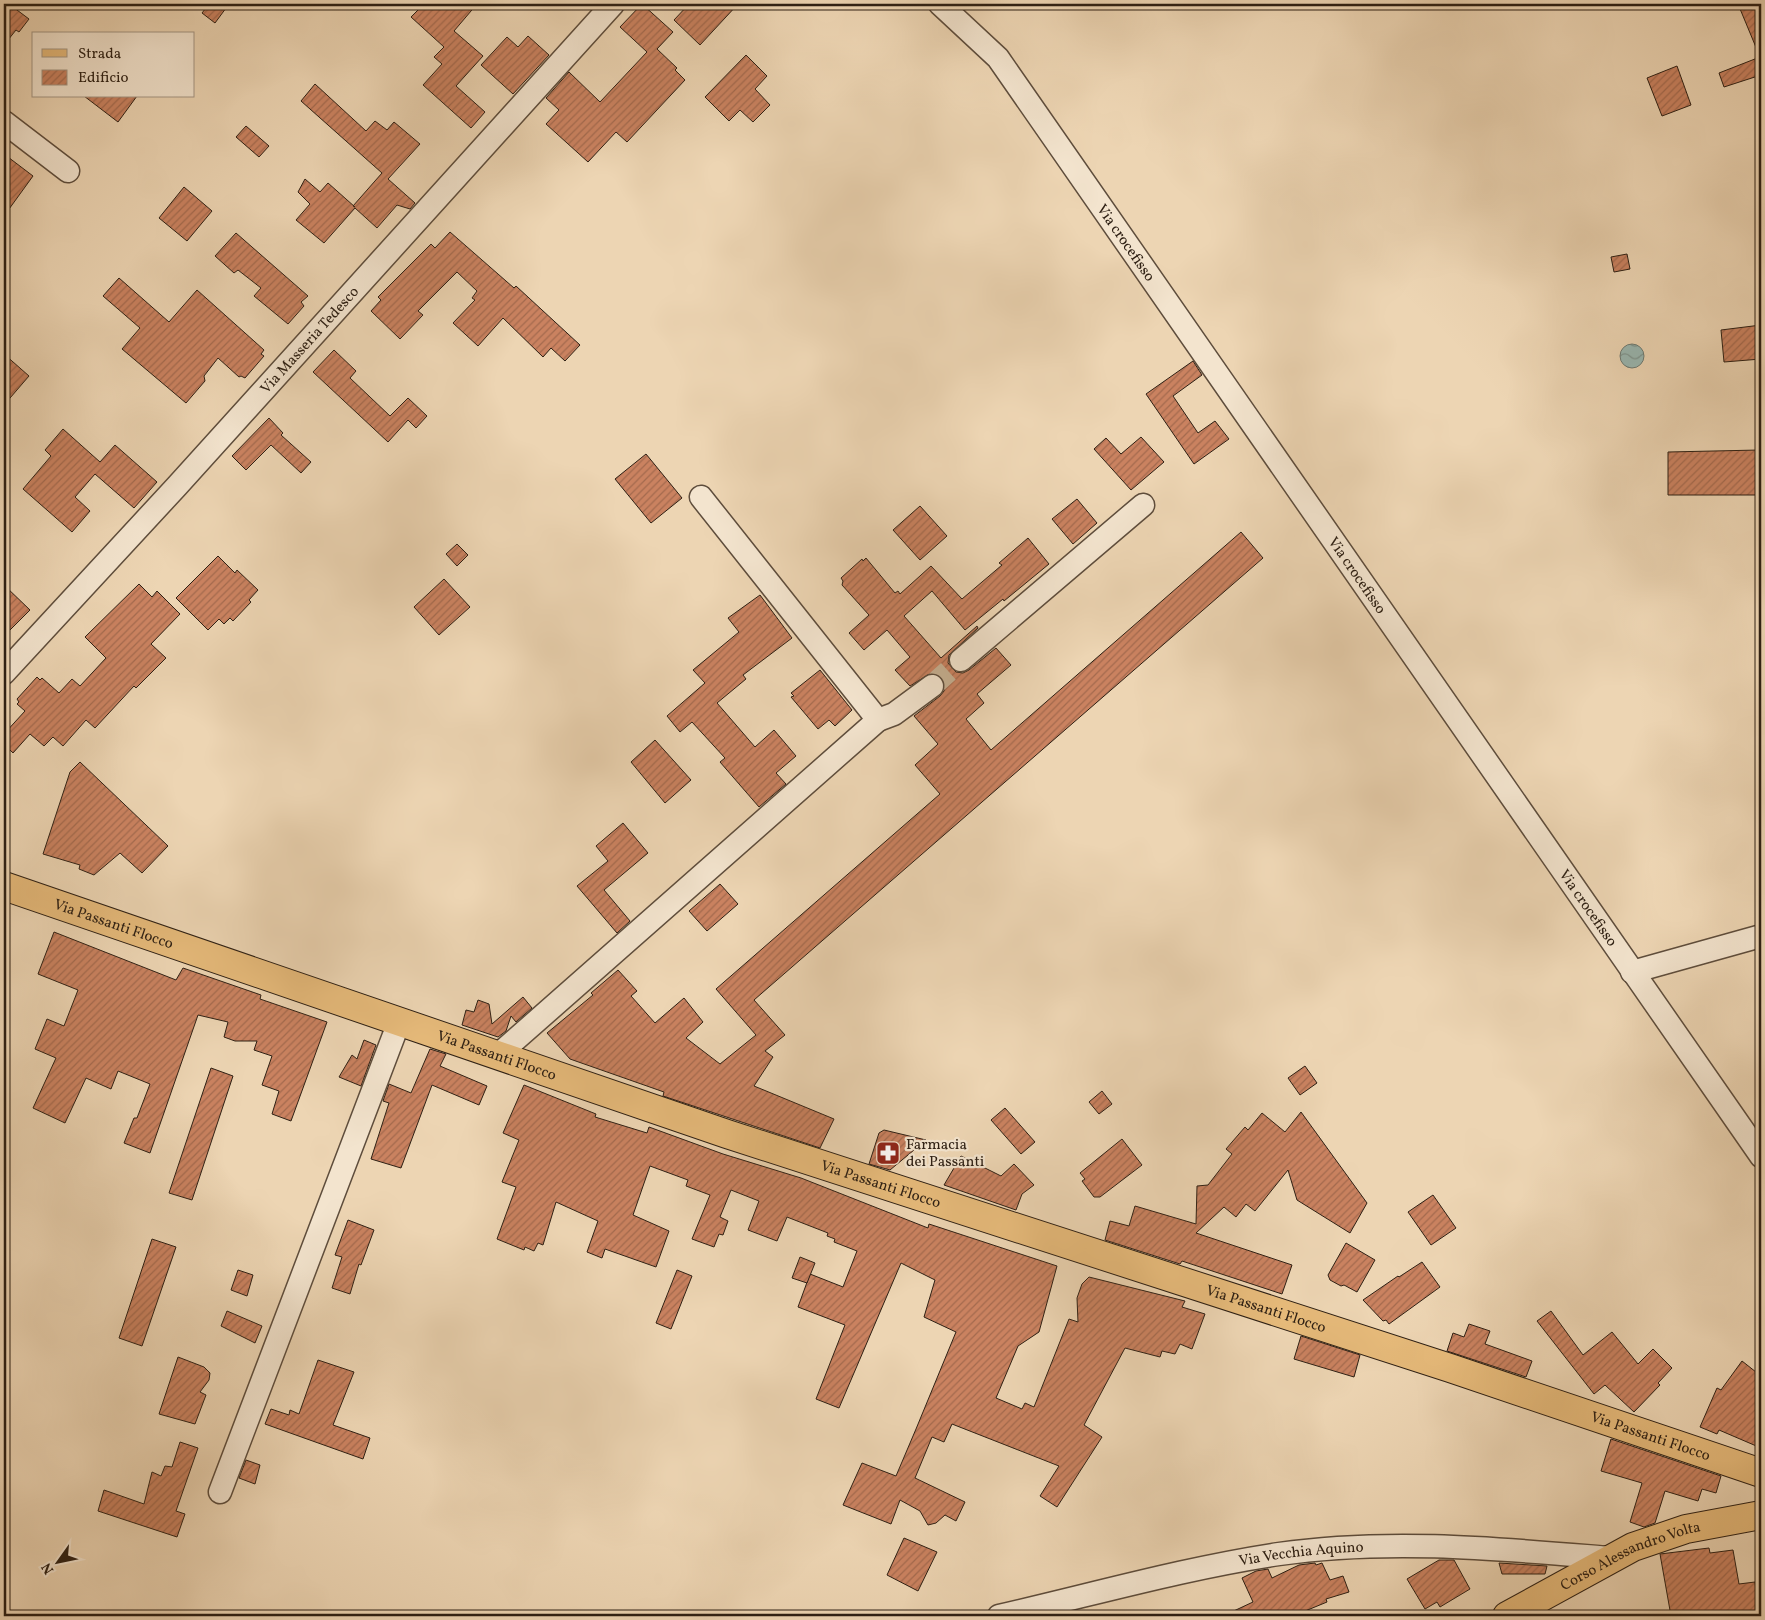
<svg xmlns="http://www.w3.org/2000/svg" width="1765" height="1620" font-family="Vollkorn,serif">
  <defs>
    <pattern id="water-waves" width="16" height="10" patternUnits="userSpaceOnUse" patternTransform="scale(1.25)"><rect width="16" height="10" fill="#9ab8b2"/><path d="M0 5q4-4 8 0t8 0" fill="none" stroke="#7e9590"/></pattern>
    <pattern id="building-hatch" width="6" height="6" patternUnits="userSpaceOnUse" patternTransform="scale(1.25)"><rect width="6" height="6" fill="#ca8260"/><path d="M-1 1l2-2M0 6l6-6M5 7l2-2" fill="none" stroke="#a46a4e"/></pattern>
  </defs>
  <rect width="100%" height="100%" fill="#edd5b3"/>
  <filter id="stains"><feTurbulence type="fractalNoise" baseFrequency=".004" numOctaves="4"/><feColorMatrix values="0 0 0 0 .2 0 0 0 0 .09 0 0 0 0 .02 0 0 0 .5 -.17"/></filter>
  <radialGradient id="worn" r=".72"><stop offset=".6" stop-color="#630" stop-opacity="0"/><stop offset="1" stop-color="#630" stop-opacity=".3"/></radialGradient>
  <!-- water -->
  <circle fill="url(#water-waves)" stroke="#6f7b73" cx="1632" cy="356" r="12"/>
  <!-- building -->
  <g fill="url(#building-hatch)" stroke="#2e2014">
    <path d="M 4,4 L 9,4 L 29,19 L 19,32 L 16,30 L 4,45 Z"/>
    <path d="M 209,4 L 229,4 L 215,23 L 202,13 Z"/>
    <path d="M 424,4 L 477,4 L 454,31 L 483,56 L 456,86 L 485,112 L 471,128 L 423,85 L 442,64 L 434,57 L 444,47 L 411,17 Z"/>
    <path d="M 642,4 L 673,32 L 657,49 L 677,68 L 675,70 L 685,80 L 627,142 L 616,132 L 588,162 L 546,124 L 559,110 L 546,98 L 569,72 L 600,102 L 647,52 L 620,27 Z"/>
    <path d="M 689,4 L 738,4 L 700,45 L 674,20 Z"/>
    <path d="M 1738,4 L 1761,4 L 1761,75 L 1724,87 L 1719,73 L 1760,57 Z"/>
    <path d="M 528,36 L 549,55 L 513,94 L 481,65 L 507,37 L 518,47 Z"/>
    <path d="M 746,55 L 767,76 L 755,89 L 770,105 L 753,122 L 740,110 L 729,121 L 705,97 Z"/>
    <path d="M 1677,66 L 1691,105 L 1662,116 L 1647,78 Z"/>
    <path d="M 315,84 L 366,131 L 375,121 L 387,130 L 394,122 L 420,144 L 388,179 L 415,203 L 410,209 L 397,205 L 377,228 L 355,208 L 324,243 L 296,220 L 310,204 L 298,192 L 305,179 L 320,192 L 328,183 L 355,207 L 353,206 L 382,173 L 301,101 Z"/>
    <path d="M 84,96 L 137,96 L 118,122 Z"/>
    <path d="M 246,126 L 269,146 L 259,157 L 236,137 Z"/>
    <path d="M 4,154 L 33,176 L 4,216 Z"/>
    <path d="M 184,187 L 212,211 L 187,241 L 159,218 Z"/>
    <path d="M 450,232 L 514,288 L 516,286 L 580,345 L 565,361 L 551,348 L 543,357 L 503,318 L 478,346 L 453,323 L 475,300 L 472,298 L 477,291 L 457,272 L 418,311 L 423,315 L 400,339 L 371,311 L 381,300 L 378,297 L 431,244 L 435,248 Z"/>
    <path d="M 236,233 L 308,296 L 301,302 L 304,306 L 288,324 L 254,296 L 261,288 L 238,270 L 234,273 L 215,256 Z"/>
    <path d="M 1627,254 L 1630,269 L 1614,272 L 1611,257 Z"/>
    <path d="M 119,278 L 169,322 L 197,290 L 264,350 L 261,354 L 264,356 L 245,378 L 241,376 L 239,377 L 218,358 L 204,376 L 205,381 L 186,403 L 122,349 L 140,328 L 103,296 Z"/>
    <path d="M 1761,325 L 1761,359 L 1724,362 L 1721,330 Z"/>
    <path d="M 334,350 L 356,371 L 350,378 L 390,416 L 408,398 L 427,416 L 416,428 L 408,420 L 388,442 L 313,372 Z"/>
    <path d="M 4,354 L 29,376 L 4,405 Z"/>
    <path d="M 1193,361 L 1202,375 L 1173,396 L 1198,433 L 1215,421 L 1229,439 L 1194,464 L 1146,394 Z"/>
    <path d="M 269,418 L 283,433 L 281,435 L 311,462 L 301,473 L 271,445 L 246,470 L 232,456 Z"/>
    <path d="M 63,429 L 100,462 L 115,445 L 157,482 L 134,508 L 95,474 L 75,497 L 90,511 L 72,532 L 23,489 L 51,456 L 45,450 Z"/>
    <path d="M 1141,437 L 1164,462 L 1131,490 L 1094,449 L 1106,438 L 1121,454 Z"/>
    <path d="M 1759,450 L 1761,495 L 1668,495 L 1668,452 Z"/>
    <path d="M 646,454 L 682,498 L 651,523 L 615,479 Z"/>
    <path d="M 1077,499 L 1097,523 L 1073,544 L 1052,519 Z"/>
    <path d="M 920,506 L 947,536 L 920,560 L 893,530 Z"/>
    <path d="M 1241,532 L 1263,558 L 754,1000 L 785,1035 L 765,1051 L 773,1057 L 754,1086 L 834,1119 L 820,1148 L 663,1096 L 664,1092 L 570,1059 L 547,1033 L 593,995 L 591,993 L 618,970 L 637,991 L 631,996 L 655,1023 L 684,998 L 703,1022 L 686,1038 L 720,1064 L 756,1035 L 716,989 L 940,794 L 915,765 L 938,744 L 914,716 L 940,696 L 944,691 L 945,684 L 938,674 L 931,673 L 910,686 L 895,670 L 910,657 L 887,630 L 864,650 L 849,633 L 869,615 L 842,585 L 843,581 L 841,578 L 862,559 L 863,561 L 866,558 L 895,593 L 898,591 L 900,594 L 931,566 L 962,599 L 1002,565 L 999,563 L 1028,538 L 1049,564 L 1004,601 L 1003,599 L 965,630 L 932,591 L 904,616 L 941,658 L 977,626 L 978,628 L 949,655 L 948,663 L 956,672 L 963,673 L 969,670 L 996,648 L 1011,665 L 977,694 L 984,703 L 966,719 L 991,750 Z"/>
    <path d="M 457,544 L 468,555 L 457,566 L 446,554 Z"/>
    <path d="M 218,556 L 235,573 L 237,570 L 258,590 L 249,600 L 251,602 L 233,621 L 230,618 L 224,624 L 219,619 L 208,630 L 176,598 Z"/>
    <path d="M 444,579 L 470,607 L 439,635 L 414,607 Z"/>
    <path d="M 139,584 L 152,597 L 157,591 L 180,614 L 151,644 L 166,658 L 136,688 L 134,686 L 95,728 L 86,720 L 63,746 L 53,737 L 44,746 L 30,734 L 13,753 L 4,744 L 4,734 L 25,711 L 17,704 L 19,702 L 17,699 L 37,677 L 40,680 L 42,678 L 59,693 L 72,679 L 80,686 L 106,658 L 85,637 Z"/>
    <path d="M 4,585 L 30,610 L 4,636 Z"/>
    <path d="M 760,595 L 792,638 L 743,675 L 746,679 L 717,703 L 755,747 L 774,730 L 796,756 L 776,773 L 786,784 L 759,807 L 720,762 L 725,758 L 692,722 L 680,732 L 667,716 L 705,683 L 693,670 L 739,632 L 728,618 Z"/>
    <path d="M 820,670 L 852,710 L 835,726 L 829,720 L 818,729 L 791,697 L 794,696 L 791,693 Z"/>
    <path d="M 655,740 L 691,780 L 665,803 L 631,762 Z"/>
    <path d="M 80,762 L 168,846 L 142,873 L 120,853 L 94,875 L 79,869 L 80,865 L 43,854 L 70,772 Z"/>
    <path d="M 623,823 L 648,853 L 604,890 L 630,921 L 617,933 L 577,886 L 608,861 L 596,846 Z"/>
    <path d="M 720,884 L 738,904 L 707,931 L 689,911 Z"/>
    <path d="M 54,932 L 176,980 L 183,968 L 261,995 L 260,999 L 327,1022 L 291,1121 L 272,1114 L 279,1091 L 262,1085 L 272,1056 L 254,1050 L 257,1041 L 235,1041 L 224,1037 L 228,1022 L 198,1015 L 150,1153 L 124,1143 L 134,1118 L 137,1118 L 150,1084 L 118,1071 L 111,1089 L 86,1078 L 65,1123 L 33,1108 L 56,1058 L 35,1049 L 47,1019 L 64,1026 L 78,990 L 38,974 Z"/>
    <path d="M 523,997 L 532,1008 L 516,1022 L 511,1016 L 506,1031 L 498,1037 L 462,1025 L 466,1010 L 474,1012 L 478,1000 L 489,1004 L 492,1024 Z"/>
    <path d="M 364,1040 L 376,1045 L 361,1086 L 339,1077 L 352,1055 L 357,1059 Z"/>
    <path d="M 430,1049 L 446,1054 L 440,1066 L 487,1086 L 479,1105 L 432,1085 L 401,1168 L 371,1159 L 389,1103 L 383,1101 L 389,1084 L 411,1093 Z"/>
    <path d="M 1305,1066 L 1317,1083 L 1300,1095 L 1288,1078 Z"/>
    <path d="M 211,1068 L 233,1076 L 192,1200 L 169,1193 Z"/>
    <path d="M 524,1085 L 596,1114 L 595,1117 L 647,1133 L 649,1127 L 723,1154 L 801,1178 L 928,1228 L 929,1224 L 1057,1266 L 1039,1332 L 1018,1346 L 996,1398 L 1022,1409 L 1025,1403 L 1034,1407 L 1069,1319 L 1078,1322 L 1077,1298 L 1082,1284 L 1089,1277 L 1185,1301 L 1182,1307 L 1205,1314 L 1192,1349 L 1180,1344 L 1175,1354 L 1162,1351 L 1160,1357 L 1125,1348 L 1084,1425 L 1102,1437 L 1057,1507 L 1040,1496 L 1059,1466 L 952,1424 L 944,1442 L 932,1437 L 915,1478 L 965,1502 L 956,1521 L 945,1515 L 936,1523 L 928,1525 L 920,1511 L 900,1500 L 891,1524 L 843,1505 L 862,1463 L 896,1476 L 916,1429 L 956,1332 L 924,1317 L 935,1280 L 901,1263 L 839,1408 L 816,1399 L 845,1325 L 798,1307 L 810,1274 L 843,1287 L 857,1251 L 834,1242 L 835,1239 L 827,1236 L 828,1233 L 787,1217 L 777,1241 L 748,1230 L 759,1201 L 731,1190 L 720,1217 L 728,1221 L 723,1235 L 719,1234 L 714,1247 L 692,1239 L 710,1195 L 686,1186 L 688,1180 L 650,1166 L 633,1215 L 669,1231 L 656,1267 L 605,1249 L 602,1258 L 587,1252 L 598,1221 L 556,1202 L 543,1245 L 538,1243 L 534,1251 L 525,1247 L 524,1250 L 497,1239 L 516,1187 L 502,1182 L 519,1140 L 503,1133 Z"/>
    <path d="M 1102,1091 L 1112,1104 L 1099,1114 L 1089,1102 Z"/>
    <path d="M 1005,1108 L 1035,1142 L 1021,1154 L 991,1120 Z"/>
    <path d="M 1301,1112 L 1367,1203 L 1350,1233 L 1297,1200 L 1288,1170 L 1255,1211 L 1246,1204 L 1236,1217 L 1224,1207 L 1196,1233 L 1292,1265 L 1282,1294 L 1182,1261 L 1180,1264 L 1105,1240 L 1110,1221 L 1129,1226 L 1135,1206 L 1196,1224 L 1197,1186 L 1208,1185 L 1232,1154 L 1226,1149 L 1245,1127 L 1248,1130 L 1262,1113 L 1285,1132 Z"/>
    <path d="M 884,1130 L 926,1140 L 890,1170 L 869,1164 L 879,1133 Z"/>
    <path d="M 1122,1139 L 1142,1165 L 1100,1197 L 1094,1197 L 1082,1181 L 1085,1179 L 1080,1173 Z"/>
    <path d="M 961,1156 L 1001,1176 L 1014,1164 L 1034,1185 L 1022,1194 L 1016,1210 L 944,1185 Z"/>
    <path d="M 1433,1195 L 1456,1228 L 1431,1245 L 1408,1212 Z"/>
    <path d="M 348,1220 L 374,1230 L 361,1265 L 359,1264 L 350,1294 L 332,1288 L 342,1257 L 335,1255 Z"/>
    <path d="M 152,1239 L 176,1247 L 142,1346 L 119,1338 Z"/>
    <path d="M 1346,1243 L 1375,1260 L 1357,1292 L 1344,1285 L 1341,1286 L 1330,1280 L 1328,1275 Z"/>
    <path d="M 800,1257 L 815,1263 L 807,1283 L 792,1278 Z"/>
    <path d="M 1422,1262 L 1440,1287 L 1389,1324 L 1386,1320 L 1383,1321 L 1363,1300 L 1398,1276 L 1399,1277 Z"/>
    <path d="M 238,1270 L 253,1275 L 247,1296 L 231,1290 Z"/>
    <path d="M 677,1270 L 692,1276 L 671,1329 L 656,1323 Z"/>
    <path d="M 227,1311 L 262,1326 L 255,1343 L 221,1326 Z"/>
    <path d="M 1551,1311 L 1583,1355 L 1612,1332 L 1638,1364 L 1653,1349 L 1672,1368 L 1658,1383 L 1660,1385 L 1634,1412 L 1605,1385 L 1594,1394 L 1537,1321 Z"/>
    <path d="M 1469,1324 L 1490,1331 L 1485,1344 L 1532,1361 L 1526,1377 L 1447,1351 L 1453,1333 L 1464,1337 Z"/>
    <path d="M 1301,1336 L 1360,1355 L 1354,1377 L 1294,1359 Z"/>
    <path d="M 178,1357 L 204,1367 L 210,1373 L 209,1380 L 200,1392 L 206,1395 L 195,1424 L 159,1414 Z"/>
    <path d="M 318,1360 L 354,1372 L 333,1425 L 370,1438 L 363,1459 L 265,1424 L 271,1409 L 289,1415 L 290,1410 L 299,1414 Z"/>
    <path d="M 1742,1361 L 1761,1376 L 1761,1448 L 1719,1430 L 1717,1434 L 1700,1427 L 1717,1388 L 1721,1390 Z"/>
    <path d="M 1611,1439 L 1721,1476 L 1716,1493 L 1702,1489 L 1698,1501 L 1665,1491 L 1655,1523 L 1644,1527 L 1630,1522 L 1642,1483 L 1601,1471 Z"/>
    <path d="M 180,1442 L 198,1448 L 176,1511 L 185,1514 L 177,1537 L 98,1511 L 104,1490 L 144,1504 L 152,1472 L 161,1476 L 165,1466 L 172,1467 Z"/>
    <path d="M 246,1460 L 260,1465 L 255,1484 L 239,1478 Z"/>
    <path d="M 904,1538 L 937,1552 L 918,1591 L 887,1575 Z"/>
    <path d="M 1709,1548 L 1710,1553 L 1733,1550 L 1739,1584 L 1755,1582 L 1759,1616 L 1671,1616 L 1660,1554 Z"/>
    <path d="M 1439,1560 L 1454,1560 L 1470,1589 L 1440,1607 L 1437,1602 L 1425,1609 L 1407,1579 Z"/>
    <path d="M 1315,1563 L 1316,1565 L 1322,1563 L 1330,1580 L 1343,1576 L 1349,1592 L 1326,1599 L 1327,1602 L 1293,1616 L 1223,1616 L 1253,1602 L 1242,1578 L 1256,1571 L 1268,1569 L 1272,1578 L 1299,1565 Z"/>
    <path d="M 1499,1563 L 1547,1566 L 1545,1574 L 1502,1574 Z"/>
  </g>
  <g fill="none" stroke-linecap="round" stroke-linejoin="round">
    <!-- minor-tunnel -->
    <path stroke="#c7b193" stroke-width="22" stroke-dasharray="22 11" stroke-linecap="butt" d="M 932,686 L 961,660"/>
    <!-- minor casing -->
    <g stroke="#5e4d3c" stroke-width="25">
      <g id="minor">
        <path id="s1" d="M 940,4 L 998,58 L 1761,1156"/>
        <path d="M 4,122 L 68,171"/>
        <path d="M 961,660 L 1143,505"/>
        <path id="s2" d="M 4,673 L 177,486 L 613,4"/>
        <path d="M 878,720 L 894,714 L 932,686"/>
        <path d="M 1632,972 L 1761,936"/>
        <path d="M 498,1055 L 878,720 L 701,497"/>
        <path d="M 220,1492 L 399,1022"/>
        <path id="s3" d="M 999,1616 C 1091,1595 1185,1568 1279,1554 C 1389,1538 1501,1549 1610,1558"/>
      </g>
    </g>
    <!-- major casing -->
    <g stroke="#2e2014" stroke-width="30">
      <g id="major">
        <path id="s4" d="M 4,886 L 727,1134 L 1450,1368 L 1761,1473"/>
        <path id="s5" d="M 1507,1616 L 1633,1547 L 1686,1529 L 1761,1515"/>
      </g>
    </g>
    <!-- minor -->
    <use href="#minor" stroke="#f3e4ce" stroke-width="22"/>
    <!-- major -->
    <use href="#major" stroke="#e6ba7a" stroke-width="28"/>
  </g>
  <!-- icons -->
  <defs>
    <g id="pharmacy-square" transform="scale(1.25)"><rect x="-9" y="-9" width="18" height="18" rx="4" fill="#8f2418" stroke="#f3e4ce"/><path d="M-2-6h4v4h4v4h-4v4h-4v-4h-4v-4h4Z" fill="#fff"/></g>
  </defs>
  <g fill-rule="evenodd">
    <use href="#pharmacy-square" x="888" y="1153"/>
  </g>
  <g text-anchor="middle" stroke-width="4.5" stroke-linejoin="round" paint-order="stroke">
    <!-- street labels -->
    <g font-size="15" fill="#2e2014" stroke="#f3e4ce">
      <text dy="5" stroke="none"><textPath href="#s1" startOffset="304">Via crocefisso</textPath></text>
      <text dy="5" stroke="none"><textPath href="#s2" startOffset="452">Via Masseria Tedesco</textPath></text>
      <text dy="5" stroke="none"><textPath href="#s1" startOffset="709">Via crocefisso</textPath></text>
      <text dy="5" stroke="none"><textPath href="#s1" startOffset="1114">Via crocefisso</textPath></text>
      <text dy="5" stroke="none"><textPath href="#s4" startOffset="116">Via Passanti Flocco</textPath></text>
      <text dy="5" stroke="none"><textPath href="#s4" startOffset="521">Via Passanti Flocco</textPath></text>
      <text dy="5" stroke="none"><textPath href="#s4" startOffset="926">Via Passanti Flocco</textPath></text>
      <text dy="5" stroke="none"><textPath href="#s4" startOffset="1331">Via Passanti Flocco</textPath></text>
      <text dy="5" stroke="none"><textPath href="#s4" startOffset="1736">Via Passanti Flocco</textPath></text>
      <text dy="5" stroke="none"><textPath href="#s3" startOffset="309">Via Vecchia Aquino</textPath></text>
      <text dy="5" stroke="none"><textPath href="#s5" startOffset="138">Corso Alessandro Volta</textPath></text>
    </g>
    <!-- poi labels -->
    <g font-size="15" fill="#2e2014" stroke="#f3e4ce" text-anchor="start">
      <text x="906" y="1149">Farmacia<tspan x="906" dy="17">dei Passanti</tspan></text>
    </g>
  </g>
  <!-- margin -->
  <rect width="1765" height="1620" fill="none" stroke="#edd5b3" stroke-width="20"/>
  <rect x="5" y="5" width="1755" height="1610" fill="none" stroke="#2e2014" stroke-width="2.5"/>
  <rect x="10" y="10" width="1745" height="1600" fill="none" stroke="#2e2014"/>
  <!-- legend -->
  <rect x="32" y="32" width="162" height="65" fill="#f3e4ce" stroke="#a49684"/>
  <rect x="42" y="49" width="25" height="8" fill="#e6ba7a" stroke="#a49684"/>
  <text x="78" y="58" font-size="15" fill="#2e2014">Strada</text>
  <rect x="42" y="70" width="25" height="15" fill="url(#building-hatch)" stroke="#a49684"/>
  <text x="78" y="82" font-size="15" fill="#2e2014">Edificio</text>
  <!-- north arrow -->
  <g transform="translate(58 1562) rotate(237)" stroke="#f3e4ce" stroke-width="4" paint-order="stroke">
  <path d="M0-4L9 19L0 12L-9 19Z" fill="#2e2014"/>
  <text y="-8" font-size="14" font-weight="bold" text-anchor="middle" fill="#2e2014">N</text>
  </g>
  <rect width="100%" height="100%" filter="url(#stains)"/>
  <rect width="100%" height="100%" fill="url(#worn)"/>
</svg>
